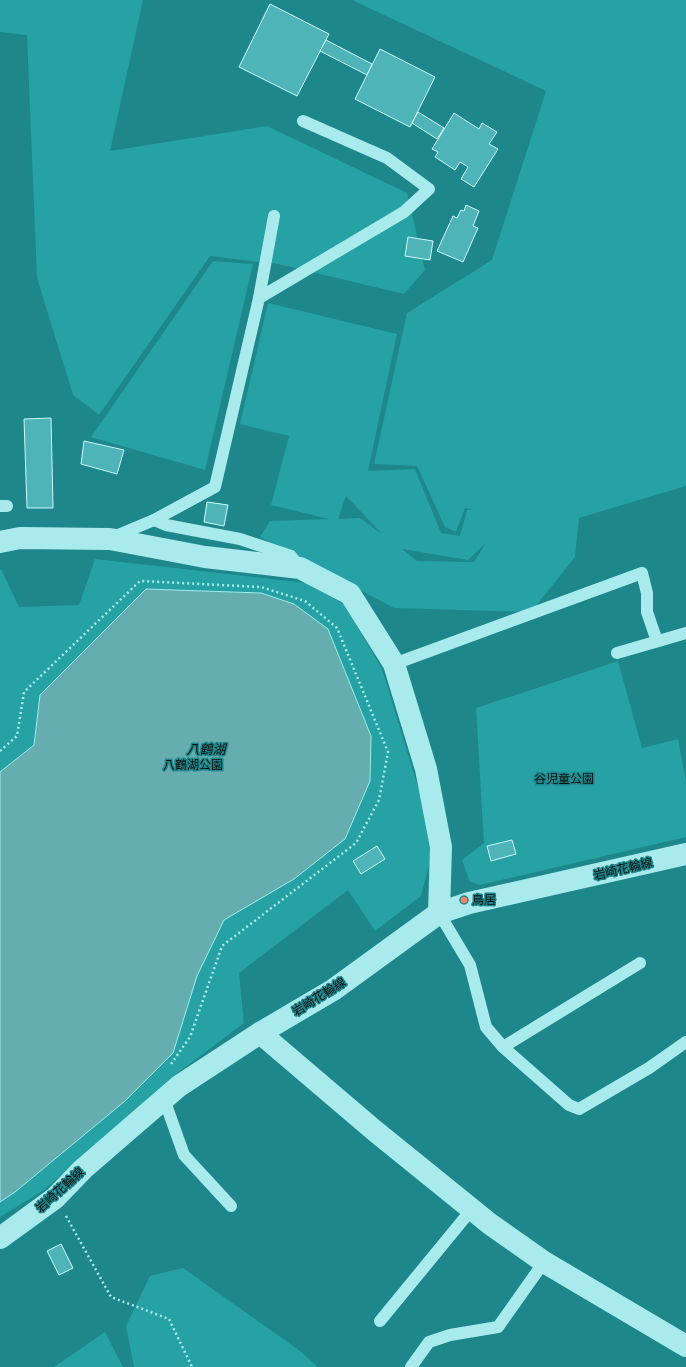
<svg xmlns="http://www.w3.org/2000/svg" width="686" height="1367" font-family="'Archivo Narrow','Noto Sans JP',sans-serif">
  <rect width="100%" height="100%" fill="#1d878c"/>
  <!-- green -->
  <g fill="#26a1a4" fill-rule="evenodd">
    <path d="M 0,0 L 143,0 L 110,151 L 267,126 L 407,193 L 425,270 L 404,294 L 278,264 L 210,256 L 99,415 L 73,395 L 37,278 L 27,35 L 0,32 Z"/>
    <path d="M 352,0 L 686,0 L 686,486 L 579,518 L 575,557 L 531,612 L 394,608 L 260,537 L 270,521 L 329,519 L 271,505 L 289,436 L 240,424 L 268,303 L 397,334 L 368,471 L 415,469 L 441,533 L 460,536 L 467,510 L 474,510 L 465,508 L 456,532 L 445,527 L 417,466 L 374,464 L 407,313 L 492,260 L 546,91 ZM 346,496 L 382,534 L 360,518 L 338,519 ZM 486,543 L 474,562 L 417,561 L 402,549 L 468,560 Z"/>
    <path d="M 213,261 L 253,264 L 205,470 L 91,437 Z"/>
    <path d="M 95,559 L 307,583 L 345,605 L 382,669 L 435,843 L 421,896 L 375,931 L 348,890 L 239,973 L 244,1023 L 175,1075 L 44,1190 L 0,1217 L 0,570 L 1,569 L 19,607 L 79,605 Z"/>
    <path d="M 618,661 L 642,748 L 678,739 L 686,781 L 686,837 L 480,885 L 470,882 L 462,860 L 484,843 L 476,708 Z"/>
    <path d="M 183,1268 L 300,1351 L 318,1367 L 134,1367 L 126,1326 L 150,1276 Z"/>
    <path d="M 105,1332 L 123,1367 L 54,1367 Z"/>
  </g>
  <!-- water -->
  <path fill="#66adb0" stroke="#9cedee" d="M 146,589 L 261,593 L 294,604 L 328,629 L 371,736 L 370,781 L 345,839 L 294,879 L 224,920 L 197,976 L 173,1053 L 125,1101 L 15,1192 L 0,1202 L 0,772 L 34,745 L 40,695 Z"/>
  <!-- building -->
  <g fill="#4eb4b7" stroke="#cef8f9">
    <path d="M 270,4 L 329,34 L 297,96 L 239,67 Z"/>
    <path d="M 326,40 L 372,64 L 367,75 L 320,51 Z"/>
    <path d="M 380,49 L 435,77 L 410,127 L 355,99 Z"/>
    <path d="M 418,112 L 444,128 L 437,139 L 412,123 Z"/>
    <path d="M 454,113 L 479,129 L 482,123 L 497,132 L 489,144 L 498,149 L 474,187 L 461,179 L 468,167 L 460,162 L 455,170 L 435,157 L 438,152 L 432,149 Z"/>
    <path d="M 466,205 L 479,211 L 473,226 L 478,228 L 463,262 L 437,251 L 453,216 L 457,218 L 461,210 L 464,211 Z"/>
    <path d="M 408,237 L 433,241 L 430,260 L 405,256 Z"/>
    <path d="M 51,418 L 53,508 L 27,508 L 24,419 Z"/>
    <path d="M 84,441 L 124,450 L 117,474 L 81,464 Z"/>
    <path d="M 207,502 L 228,505 L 224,526 L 204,522 Z"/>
    <path d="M 512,840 L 516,854 L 491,861 L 487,846 Z"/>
    <path d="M 377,846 L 385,859 L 361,874 L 353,861 Z"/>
    <path d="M 61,1244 L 73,1268 L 59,1275 L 47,1251 Z"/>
  </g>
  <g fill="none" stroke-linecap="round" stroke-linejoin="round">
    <!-- path -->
    <g stroke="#a9ebec" stroke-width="2.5" stroke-dasharray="2 3" stroke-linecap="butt">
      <path d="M 0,751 L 17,736 L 24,692 L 140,581 L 261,587 L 305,601 L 337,628 L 388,752 L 379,800 L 356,843 L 222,946 L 190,1037 L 171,1064"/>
      <path d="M 66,1216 L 111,1297 L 169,1319 L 192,1367"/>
    </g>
    <!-- lane -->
    <g stroke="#a9ebec" stroke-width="12">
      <path d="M 259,298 L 274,216"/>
      <path d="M 0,506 L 7,506"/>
      <path d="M 154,520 L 166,525 L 240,539 L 291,556 L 300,568"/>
      <path d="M 111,538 L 154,520 L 215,487 L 259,298 L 404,212 L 429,189 L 387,158 L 303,121"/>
      <path d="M 617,653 L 686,633"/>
      <path d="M 394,664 L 642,573 L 647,593 L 647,612 L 657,641"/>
      <path d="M 439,913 L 470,965 L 486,1027 L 503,1047 L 569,1105 L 579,1109 L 649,1068 L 686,1042"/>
      <path d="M 503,1047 L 640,963"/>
      <path d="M 164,1099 L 184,1155 L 231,1206"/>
      <path d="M 380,1321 L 472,1209"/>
      <path d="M 411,1367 L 429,1342 L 450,1335 L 498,1327 L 544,1262"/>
    </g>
    <!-- street -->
    <g stroke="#a9ebec" stroke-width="22">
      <path d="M 0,542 L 20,538 L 110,539 L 205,557 L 300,568 L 350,594 L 394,664 L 426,769 L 441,847 L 439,913"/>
      <path d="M 260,1033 L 375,1131 L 490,1224 L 544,1262 L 686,1346"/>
      <path d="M 0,1238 L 55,1198 L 83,1169 L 179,1086 L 260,1033 L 333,990 L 439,913 L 469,903 L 686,854"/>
    </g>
  </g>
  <!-- markers -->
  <circle fill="#fc8367" stroke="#1d878c" stroke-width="1.5" cx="464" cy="900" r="4"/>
  <g text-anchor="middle" stroke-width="3" stroke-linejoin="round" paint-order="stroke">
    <!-- park labels -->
    <g font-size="12" fill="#111" stroke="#1d878c">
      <text x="193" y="769">八鶴湖公園</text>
      <text x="564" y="783">谷児童公園</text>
    </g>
    <!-- street labels -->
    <g font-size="12" fill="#111" stroke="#1d878c">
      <text transform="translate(623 869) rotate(-13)" y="4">岩崎花輪線</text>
      <text transform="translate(319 997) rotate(-32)" y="4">岩崎花輪線</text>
      <text transform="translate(60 1190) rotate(-42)" y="4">岩崎花輪線</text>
    </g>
    <!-- poi labels -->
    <g font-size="12" fill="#111" stroke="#1d878c" text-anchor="start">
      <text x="472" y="904">鳥居</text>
    </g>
    <!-- water labels -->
    <g font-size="13" font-style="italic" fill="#111" stroke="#1d878c">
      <text x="206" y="754">八鶴湖</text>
    </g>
  </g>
</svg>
